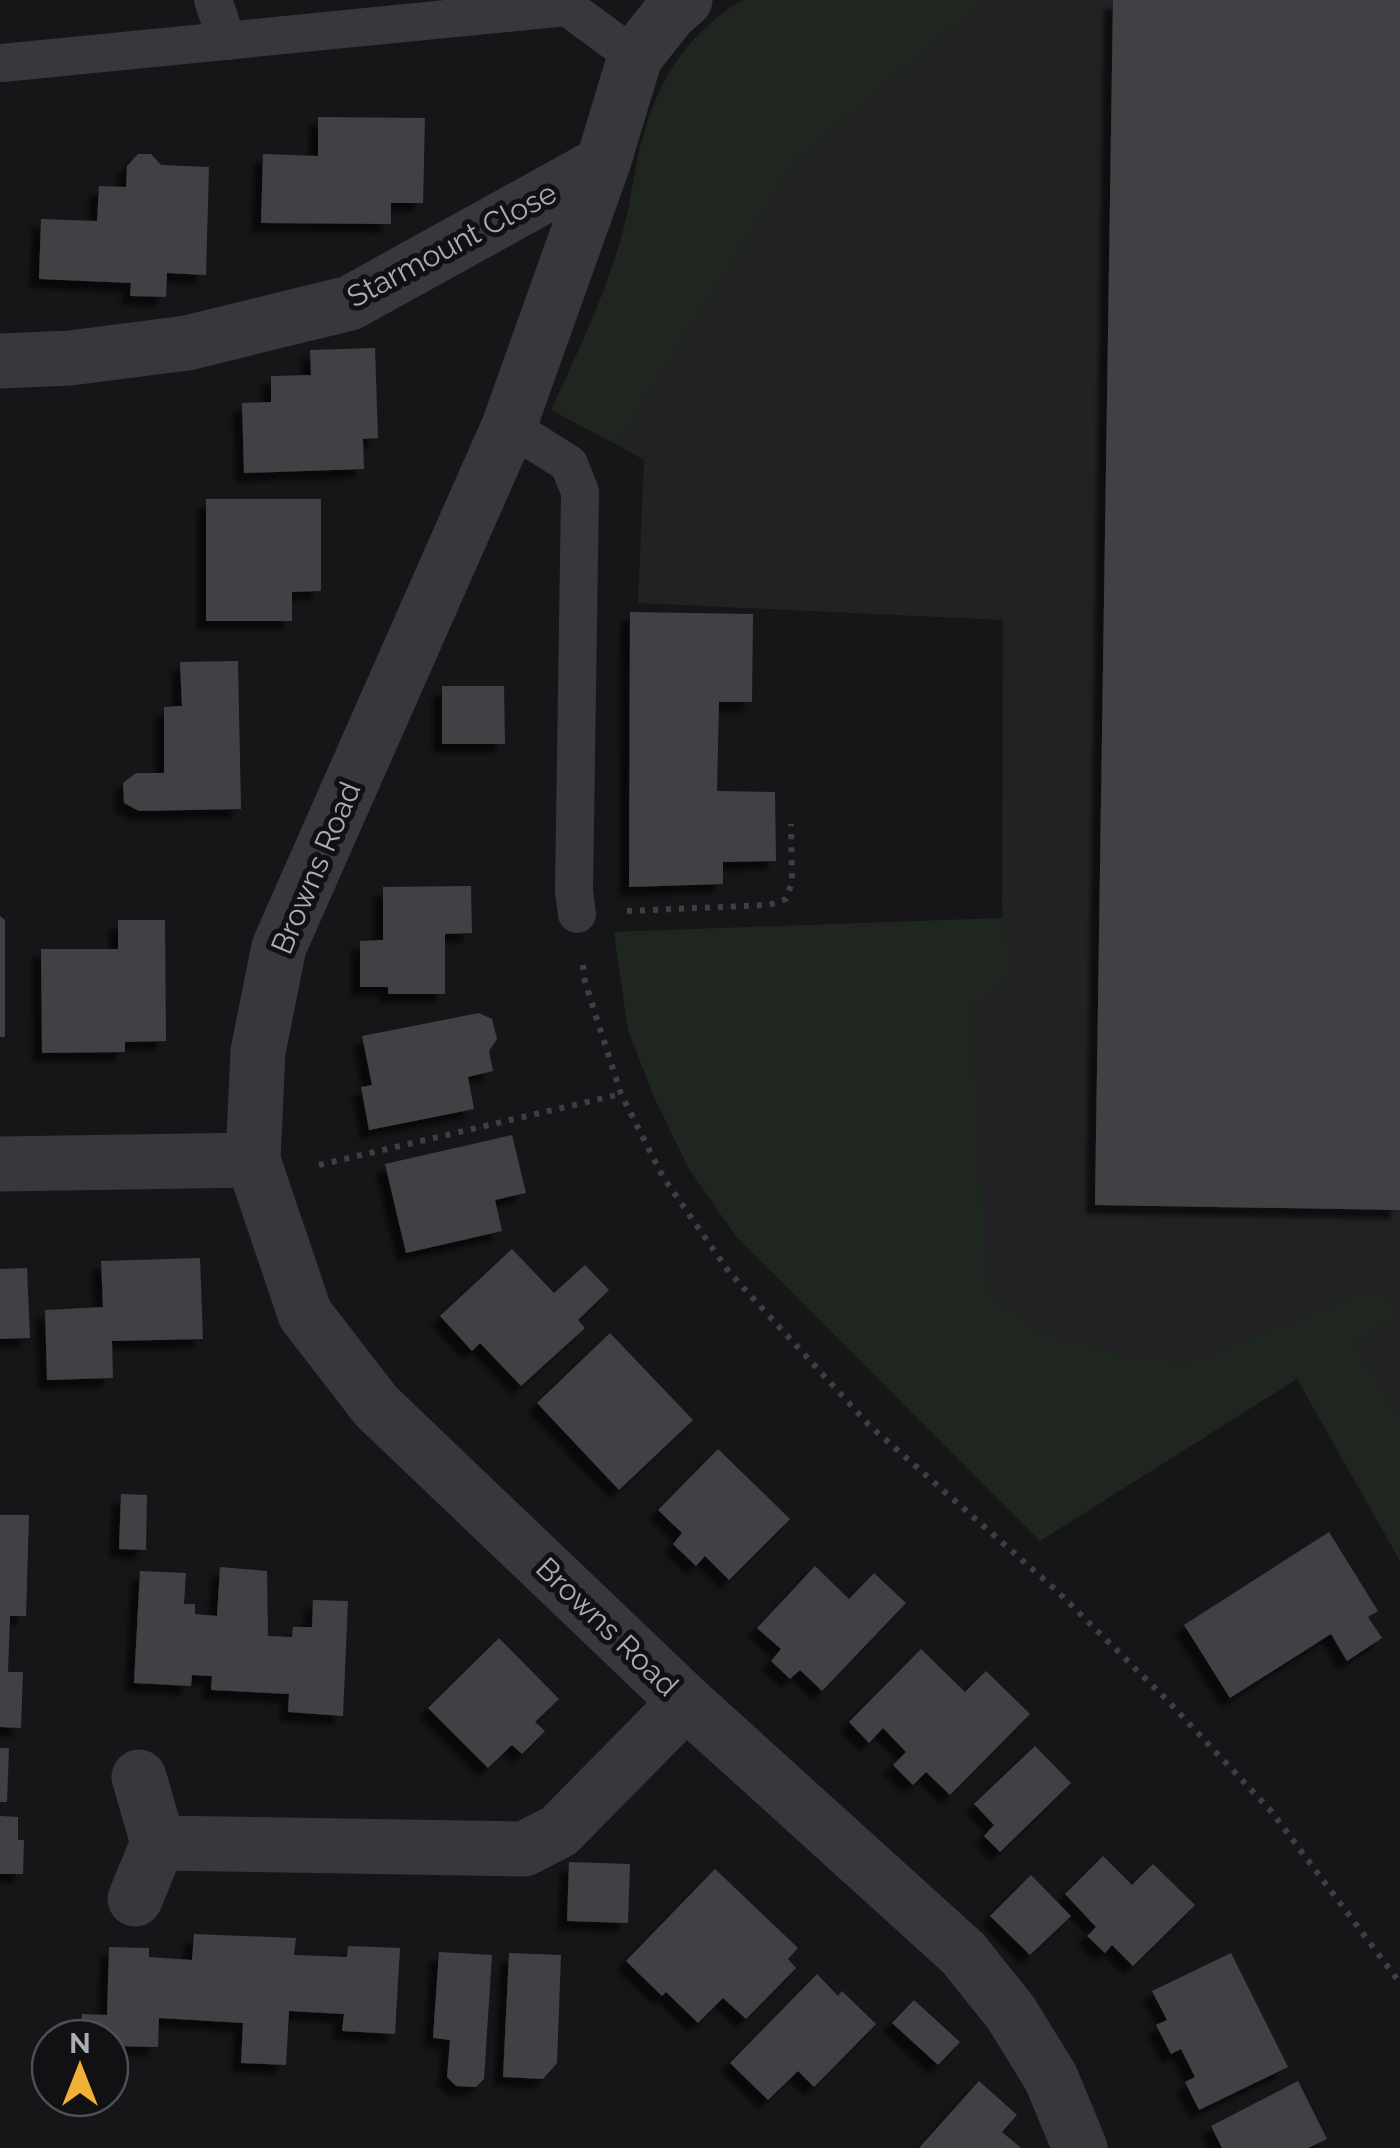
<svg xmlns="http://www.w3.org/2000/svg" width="1400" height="2148" font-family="Raleway,sans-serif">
  <defs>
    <filter id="shadow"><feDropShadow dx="-9" dy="9" stdDeviation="2.5" flood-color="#0009"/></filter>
  </defs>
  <rect width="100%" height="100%" fill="#161618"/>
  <!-- built -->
  <path fill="#222225" d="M 987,0 L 1400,0 L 1400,1416 L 1352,1344 L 1040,1541 L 736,1236 L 689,1169 L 655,1099 L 628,1030 L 614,932 L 1002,918 L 1003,620 L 638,603 L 644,460 L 617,445 L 799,158 Z"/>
  <!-- green -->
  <g fill="#1e261f">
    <path d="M 742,0 L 987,0 L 799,158 L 617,445 L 551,410 C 578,351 606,294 623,231 C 632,199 634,165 644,133 C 661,74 690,32 742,0 Z"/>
    <path d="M 1002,918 L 1012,974 L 971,1008 L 988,1292 L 1037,1330 L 1113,1353 L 1186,1364 L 1379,1287 L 1400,1314 L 1353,1344 L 1400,1416 L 1400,1561 L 1297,1379 L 1040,1541 L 736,1236 L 689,1169 L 655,1099 L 628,1030 L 614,932 Z"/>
  </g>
  <!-- building -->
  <g fill="#404145" filter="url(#shadow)">
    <path d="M 1113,0 L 1400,0 L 1400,1210 L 1095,1205 Z"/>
    <path d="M 318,117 L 425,118 L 423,203 L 391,203 L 391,224 L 261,223 L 263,154 L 318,156 Z"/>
    <path d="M 138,154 L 151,154 L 161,165 L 209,167 L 206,275 L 167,273 L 166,297 L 130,296 L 131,283 L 39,279 L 41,219 L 97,221 L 99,186 L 126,187 L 127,166 Z"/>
    <path d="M 375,348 L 378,438 L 363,439 L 364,469 L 244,473 L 242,403 L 271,402 L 271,376 L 311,375 L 310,350 Z"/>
    <path d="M 206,499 L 321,499 L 321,591 L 292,592 L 292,621 L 206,621 Z"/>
    <path d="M 630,612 L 753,614 L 752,702 L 719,702 L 717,791 L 775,792 L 776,861 L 723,862 L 723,884 L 629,887 Z"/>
    <path d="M 238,661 L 241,809 L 139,811 L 124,803 L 123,783 L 136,773 L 164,773 L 164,707 L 182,706 L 180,662 Z"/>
    <path d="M 442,686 L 504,686 L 505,744 L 442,744 Z"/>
    <path d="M 471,886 L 472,933 L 445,934 L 445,994 L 388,994 L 388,987 L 360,987 L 360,941 L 383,940 L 383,887 Z"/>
    <path d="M 0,916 L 5,920 L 5,1037 L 0,1037 Z"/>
    <path d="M 118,920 L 165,920 L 166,1041 L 125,1042 L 125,1052 L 42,1053 L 41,949 L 118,949 Z"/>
    <path d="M 479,1013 L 492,1019 L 497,1039 L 489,1051 L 493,1071 L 468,1077 L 474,1109 L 369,1130 L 361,1087 L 372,1085 L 362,1036 Z"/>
    <path d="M 512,1135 L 526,1193 L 495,1200 L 502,1231 L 406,1253 L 385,1164 Z"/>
    <path d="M 512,1249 L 554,1293 L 585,1265 L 609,1290 L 578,1320 L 585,1328 L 521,1386 L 480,1343 L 472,1351 L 440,1316 Z"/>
    <path d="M 200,1258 L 203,1339 L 112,1341 L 113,1378 L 47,1380 L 45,1310 L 103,1307 L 101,1261 Z"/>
    <path d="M 27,1268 L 30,1338 L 0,1339 L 0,1269 Z"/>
    <path d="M 610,1333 L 693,1420 L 619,1490 L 537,1403 Z"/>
    <path d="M 718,1449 L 790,1519 L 729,1580 L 705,1556 L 696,1566 L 673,1544 L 682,1533 L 658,1510 Z"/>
    <path d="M 121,1494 L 147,1495 L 146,1550 L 119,1549 Z"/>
    <path d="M 0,1515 L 29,1515 L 26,1616 L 10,1616 L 8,1672 L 23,1672 L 21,1728 L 0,1727 Z"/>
    <path d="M 1329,1532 L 1378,1611 L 1368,1617 L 1382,1638 L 1347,1661 L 1331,1634 L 1230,1698 L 1184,1625 Z"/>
    <path d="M 815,1566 L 849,1599 L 874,1573 L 906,1603 L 822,1691 L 800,1670 L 790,1679 L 771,1661 L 781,1649 L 757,1628 Z"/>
    <path d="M 220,1567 L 267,1571 L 268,1636 L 292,1637 L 293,1627 L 312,1627 L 313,1600 L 348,1601 L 343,1716 L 288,1712 L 289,1694 L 211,1690 L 212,1676 L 192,1675 L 191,1686 L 134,1683 L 140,1571 L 186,1573 L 184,1604 L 195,1604 L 195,1614 L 217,1616 Z"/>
    <path d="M 499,1638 L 559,1699 L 535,1722 L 545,1731 L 522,1754 L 512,1745 L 488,1768 L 428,1708 Z"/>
    <path d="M 921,1649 L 965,1692 L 986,1671 L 1030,1714 L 950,1795 L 926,1772 L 913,1785 L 893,1765 L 906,1752 L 883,1728 L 869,1743 L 849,1722 Z"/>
    <path d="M 1035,1746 L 1071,1783 L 1000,1852 L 984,1836 L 994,1825 L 974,1804 Z"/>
    <path d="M 0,1748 L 9,1748 L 7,1802 L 0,1802 Z"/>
    <path d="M 0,1816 L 18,1817 L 18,1840 L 24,1840 L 23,1874 L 0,1874 Z"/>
    <path d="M 1103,1856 L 1132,1885 L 1153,1864 L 1195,1905 L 1133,1966 L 1112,1945 L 1105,1953 L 1087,1936 L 1096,1927 L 1065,1894 Z"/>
    <path d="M 569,1862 L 630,1864 L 628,1923 L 567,1921 Z"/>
    <path d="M 715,1869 L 798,1948 L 788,1959 L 796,1968 L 746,2019 L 723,1998 L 698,2023 L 666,1992 L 662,1996 L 626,1961 Z"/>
    <path d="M 1031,1875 L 1071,1916 L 1030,1955 L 990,1916 Z"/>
    <path d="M 194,1934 L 296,1938 L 294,1955 L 347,1957 L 348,1946 L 400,1948 L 395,2034 L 342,2031 L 344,2014 L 289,2011 L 286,2065 L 241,2063 L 243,2023 L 159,2018 L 158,2047 L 110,2046 L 110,2038 L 81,2038 L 82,2014 L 107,2015 L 109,1947 L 149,1948 L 149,1957 L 192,1960 Z"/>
    <path d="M 439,1952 L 492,1955 L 484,2079 L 476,2087 L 456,2086 L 447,2077 L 450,2040 L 433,2038 Z"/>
    <path d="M 509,1953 L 561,1955 L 557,2063 L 543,2079 L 503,2077 Z"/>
    <path d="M 1231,1953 L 1288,2067 L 1199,2110 L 1185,2082 L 1195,2077 L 1181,2049 L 1171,2054 L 1156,2025 L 1167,2020 L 1152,1991 Z"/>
    <path d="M 817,1974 L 838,1996 L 842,1991 L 876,2024 L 814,2087 L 798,2071 L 768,2100 L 730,2063 Z"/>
    <path d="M 914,2000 L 960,2042 L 938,2065 L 892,2023 Z"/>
    <path d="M 979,2081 L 1017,2115 L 1002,2132 L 1021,2148 L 919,2148 Z"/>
    <path d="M 1298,2081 L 1327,2139 L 1308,2148 L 1222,2148 L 1211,2126 Z"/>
  </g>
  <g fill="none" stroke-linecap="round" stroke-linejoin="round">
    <!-- path -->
    <g stroke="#3d3f44" stroke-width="6" stroke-dasharray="5 8" stroke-linecap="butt">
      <path d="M 627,911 L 769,905 L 786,899 L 792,882 L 791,824"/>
      <path d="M 583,965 L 585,982 L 621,1094 L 663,1177 L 729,1272 L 869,1425 L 1056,1590 L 1168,1701 L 1271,1811 L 1400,1983"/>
      <path d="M 319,1165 L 621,1094"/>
    </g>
    <!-- lane -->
    <g stroke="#37383d" stroke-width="38">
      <path d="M 213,0 L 227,41"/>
      <path d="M 2,63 L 567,7 L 635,57"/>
      <path d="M 509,426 L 569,464 L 580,492 L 574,891 L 577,914"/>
    </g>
    <!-- street -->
    <g stroke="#37383d" stroke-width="55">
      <path d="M 685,0 L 670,13 L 635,57 L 603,163 L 509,426 L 279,947 L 258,1051 L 253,1160 L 305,1314 L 376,1406 L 686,1702 L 963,1953 L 1011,2013 L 1051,2078 L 1080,2148"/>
      <path d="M 0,361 L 70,358 L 187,343 L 350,303 L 603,163"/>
      <path d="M 0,1164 L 253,1160"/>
      <path d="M 158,1843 L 524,1849 L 559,1831 L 686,1702"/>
      <path d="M 135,1899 L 158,1843 L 139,1777"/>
    </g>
  </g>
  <g text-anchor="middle" stroke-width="10" stroke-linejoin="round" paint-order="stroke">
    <!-- street labels -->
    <g font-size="30" fill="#a8adb8" stroke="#111113">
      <text transform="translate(452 245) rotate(-28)" y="10">Starmount Close</text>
      <text transform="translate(316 868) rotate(-67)" y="10">Browns Road</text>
      <text transform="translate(607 1627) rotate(44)" y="10">Browns Road</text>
    </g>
  </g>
  <!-- north arrow -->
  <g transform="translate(80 2068)"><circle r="48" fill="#111113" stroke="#4d4f55" stroke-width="2.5"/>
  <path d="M0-8L18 38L0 25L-18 38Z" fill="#f2b134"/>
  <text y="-15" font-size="28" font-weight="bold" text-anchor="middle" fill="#a8adb8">N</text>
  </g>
</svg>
